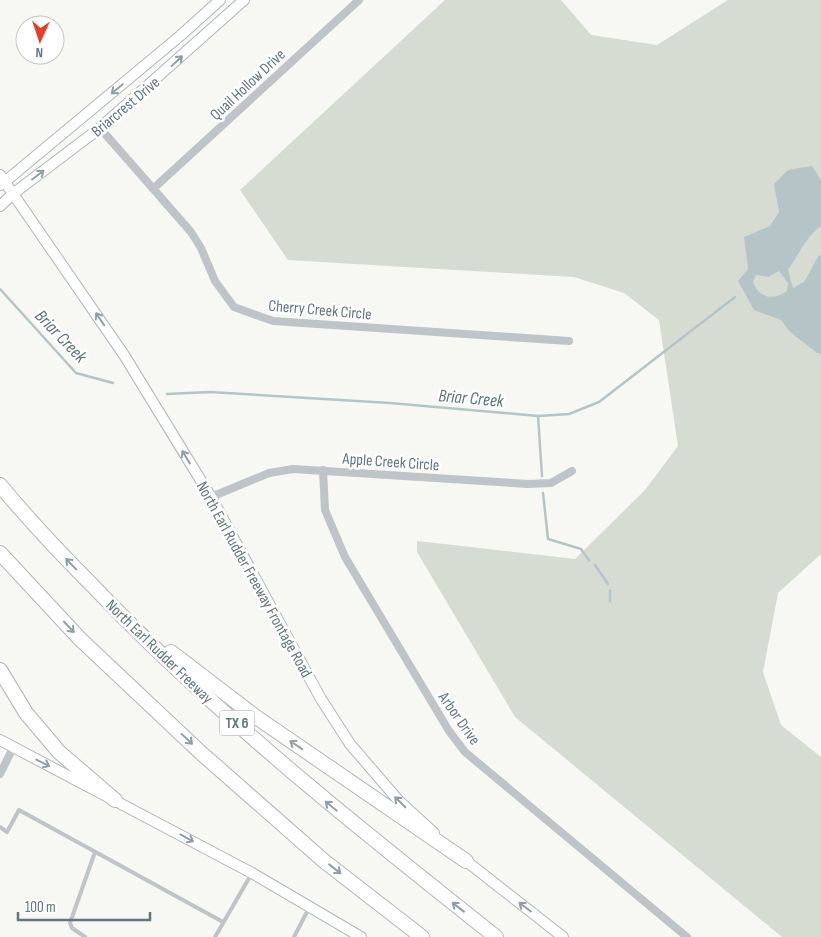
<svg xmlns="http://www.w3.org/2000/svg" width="821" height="937" font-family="'Sofia Sans Condensed',sans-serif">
  <rect width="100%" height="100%" fill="#f7f7f4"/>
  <!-- green -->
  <path fill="#d7dcd3" d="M 445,0 L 561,0 L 591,35 L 657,45 L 728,0 L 821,0 L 821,554 L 778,593 L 763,672 L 781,725 L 821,757 L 821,937 L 782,937 L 515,717 L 417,552 L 417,541 L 575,559 L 645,490 L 678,446 L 659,320 L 624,293 L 574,277 L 288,260 L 240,190 Z"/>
  <!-- water -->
  <path fill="#b5c5c7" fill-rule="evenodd" d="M 812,166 L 821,180 L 821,226 C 806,237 799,254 788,270 L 793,288 L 804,282 L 819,255 L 821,256 L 821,354 L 817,353 L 790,332 L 781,320 L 754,310 L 738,281 L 748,269 L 744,237 L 770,226 L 779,212 L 774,184 L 788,170 ZM 779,271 L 788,283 L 787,291 C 774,301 758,298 753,282 L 756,275 L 768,277 Z"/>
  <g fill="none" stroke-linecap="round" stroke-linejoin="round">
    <!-- stream -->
    <g stroke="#b5c5c7" stroke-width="2.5">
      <path d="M 0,289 L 76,373 L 113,383"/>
      <path d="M 167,394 L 210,392 L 390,403 L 538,416 L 569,414 L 599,402 L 735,297"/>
      <path d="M 538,416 L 542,476"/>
      <path d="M 543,493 L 548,539 L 581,549 L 589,560"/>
      <path d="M 595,565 L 608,584"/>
      <path d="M 610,601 L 610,591"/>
    </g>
    <!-- secondary casing -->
    <g stroke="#b0b8bb" stroke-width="12">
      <g id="secondary">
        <path d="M 0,175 L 124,355 L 211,497 L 321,699 L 350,744 L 399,801 L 434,833"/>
        <path d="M 1,185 L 180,36 L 220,0"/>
        <path d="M 0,206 L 14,193 L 100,128 L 244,0"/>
        <path d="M 0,740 L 252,873 L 361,937"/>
        <path d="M 461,857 L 563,937"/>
      </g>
    </g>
    <!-- highway casing -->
    <g stroke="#b1b7ba" stroke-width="16">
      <g id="highway">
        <path d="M 0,485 C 29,520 60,553 92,585 C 216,715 356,826 496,937"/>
        <path d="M 0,553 L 80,639 L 200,752 L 324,861 L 422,937"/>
        <path d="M 171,652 L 256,717 L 466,861"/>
        <path d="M 0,670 L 26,713 L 59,752 L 115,800"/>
      </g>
    </g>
    <!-- lane -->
    <g stroke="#bec4c7" stroke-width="4">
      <path d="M 0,827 L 7,832 L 19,810 L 223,922"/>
      <path d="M 85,937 L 72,928 L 70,923 L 95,852"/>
      <path d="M 215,937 L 252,873"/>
      <path d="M 294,937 L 309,908"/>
    </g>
    <!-- street -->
    <g stroke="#bec4c7" stroke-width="8">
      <path d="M 100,128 L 191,232 L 201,248 L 215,281 L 234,307 L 273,321 L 569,341"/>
      <path d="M 154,188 L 359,0"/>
      <path d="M 323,470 L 325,510 L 345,557 L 449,731 L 465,752 L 687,937"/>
      <path d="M 211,497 L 269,473 L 293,469 L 528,484 L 551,483 L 572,471"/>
      <path d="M 0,774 L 13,748"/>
    </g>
    <!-- secondary -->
    <use href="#secondary" stroke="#fff" stroke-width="10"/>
    <!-- highway -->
    <use href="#highway" stroke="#fff" stroke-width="14"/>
  </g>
  <!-- one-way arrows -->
  <defs><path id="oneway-shaft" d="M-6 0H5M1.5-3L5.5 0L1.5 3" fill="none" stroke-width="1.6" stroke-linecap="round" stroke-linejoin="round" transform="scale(1.25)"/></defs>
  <g stroke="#919fa5">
    <use href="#oneway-shaft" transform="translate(177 61) rotate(-43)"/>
    <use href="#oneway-shaft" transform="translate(117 89) rotate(140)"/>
    <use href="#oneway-shaft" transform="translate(38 175) rotate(-37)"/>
    <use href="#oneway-shaft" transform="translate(100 319) rotate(-124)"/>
    <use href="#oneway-shaft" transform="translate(186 457) rotate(-121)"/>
    <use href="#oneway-shaft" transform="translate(71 564) rotate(-134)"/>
    <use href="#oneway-shaft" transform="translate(69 627) rotate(47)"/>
    <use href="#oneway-shaft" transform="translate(187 739) rotate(43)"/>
    <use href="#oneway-shaft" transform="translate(296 745) rotate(-146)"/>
    <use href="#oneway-shaft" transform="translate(43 763) rotate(27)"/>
    <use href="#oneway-shaft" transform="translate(400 802) rotate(-135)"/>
    <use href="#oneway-shaft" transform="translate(331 806) rotate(-141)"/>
    <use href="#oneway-shaft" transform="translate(187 838) rotate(29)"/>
    <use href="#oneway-shaft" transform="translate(335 869) rotate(38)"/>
    <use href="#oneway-shaft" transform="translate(458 907) rotate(-142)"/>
    <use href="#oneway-shaft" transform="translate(525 907) rotate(-143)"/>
  </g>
  <g text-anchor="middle" stroke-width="5" stroke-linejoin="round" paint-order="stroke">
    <!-- shield labels -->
    <rect fill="#fff" stroke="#919fa5" stroke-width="1" x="219.5" y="710.5" width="35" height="25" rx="4"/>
    <g font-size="15" font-weight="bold" fill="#62767f">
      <text x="237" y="728">TX 6</text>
    </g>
    <!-- street labels -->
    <g font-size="16" fill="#62767f" stroke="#fff">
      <text transform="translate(247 84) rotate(-43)" y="6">Quail Hollow Drive</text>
      <text transform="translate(125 106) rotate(-40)" y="6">Briarcrest Drive</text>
      <text transform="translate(320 309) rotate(5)" y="6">Cherry Creek Circle</text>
      <text transform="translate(391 461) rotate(4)" y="6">Apple Creek Circle</text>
      <text transform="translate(255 579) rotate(61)" y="6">North Earl Rudder Freeway Frontage Road</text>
      <text transform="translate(160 651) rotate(44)" y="6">North Earl Rudder Freeway</text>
      <text transform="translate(460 718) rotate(55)" y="6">Arbor Drive</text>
    </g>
    <!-- water labels -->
    <g font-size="18" font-style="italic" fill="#5d767a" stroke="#fff">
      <text transform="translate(61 336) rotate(46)" y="6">Briar Creek</text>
      <text transform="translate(471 398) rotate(5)" y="6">Briar Creek</text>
    </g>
  </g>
  <!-- north arrow -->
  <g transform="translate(40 40) rotate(183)"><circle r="24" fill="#ffffff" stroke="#c0c8cc"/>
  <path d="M0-4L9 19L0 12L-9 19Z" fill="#e33e28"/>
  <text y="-8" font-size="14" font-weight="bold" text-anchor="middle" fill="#62767f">N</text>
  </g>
  <!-- scale -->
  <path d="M18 912v8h132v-8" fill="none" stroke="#62767f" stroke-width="2.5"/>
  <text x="25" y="912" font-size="15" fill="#62767f" stroke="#ffffff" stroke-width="4" paint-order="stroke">100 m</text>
</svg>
